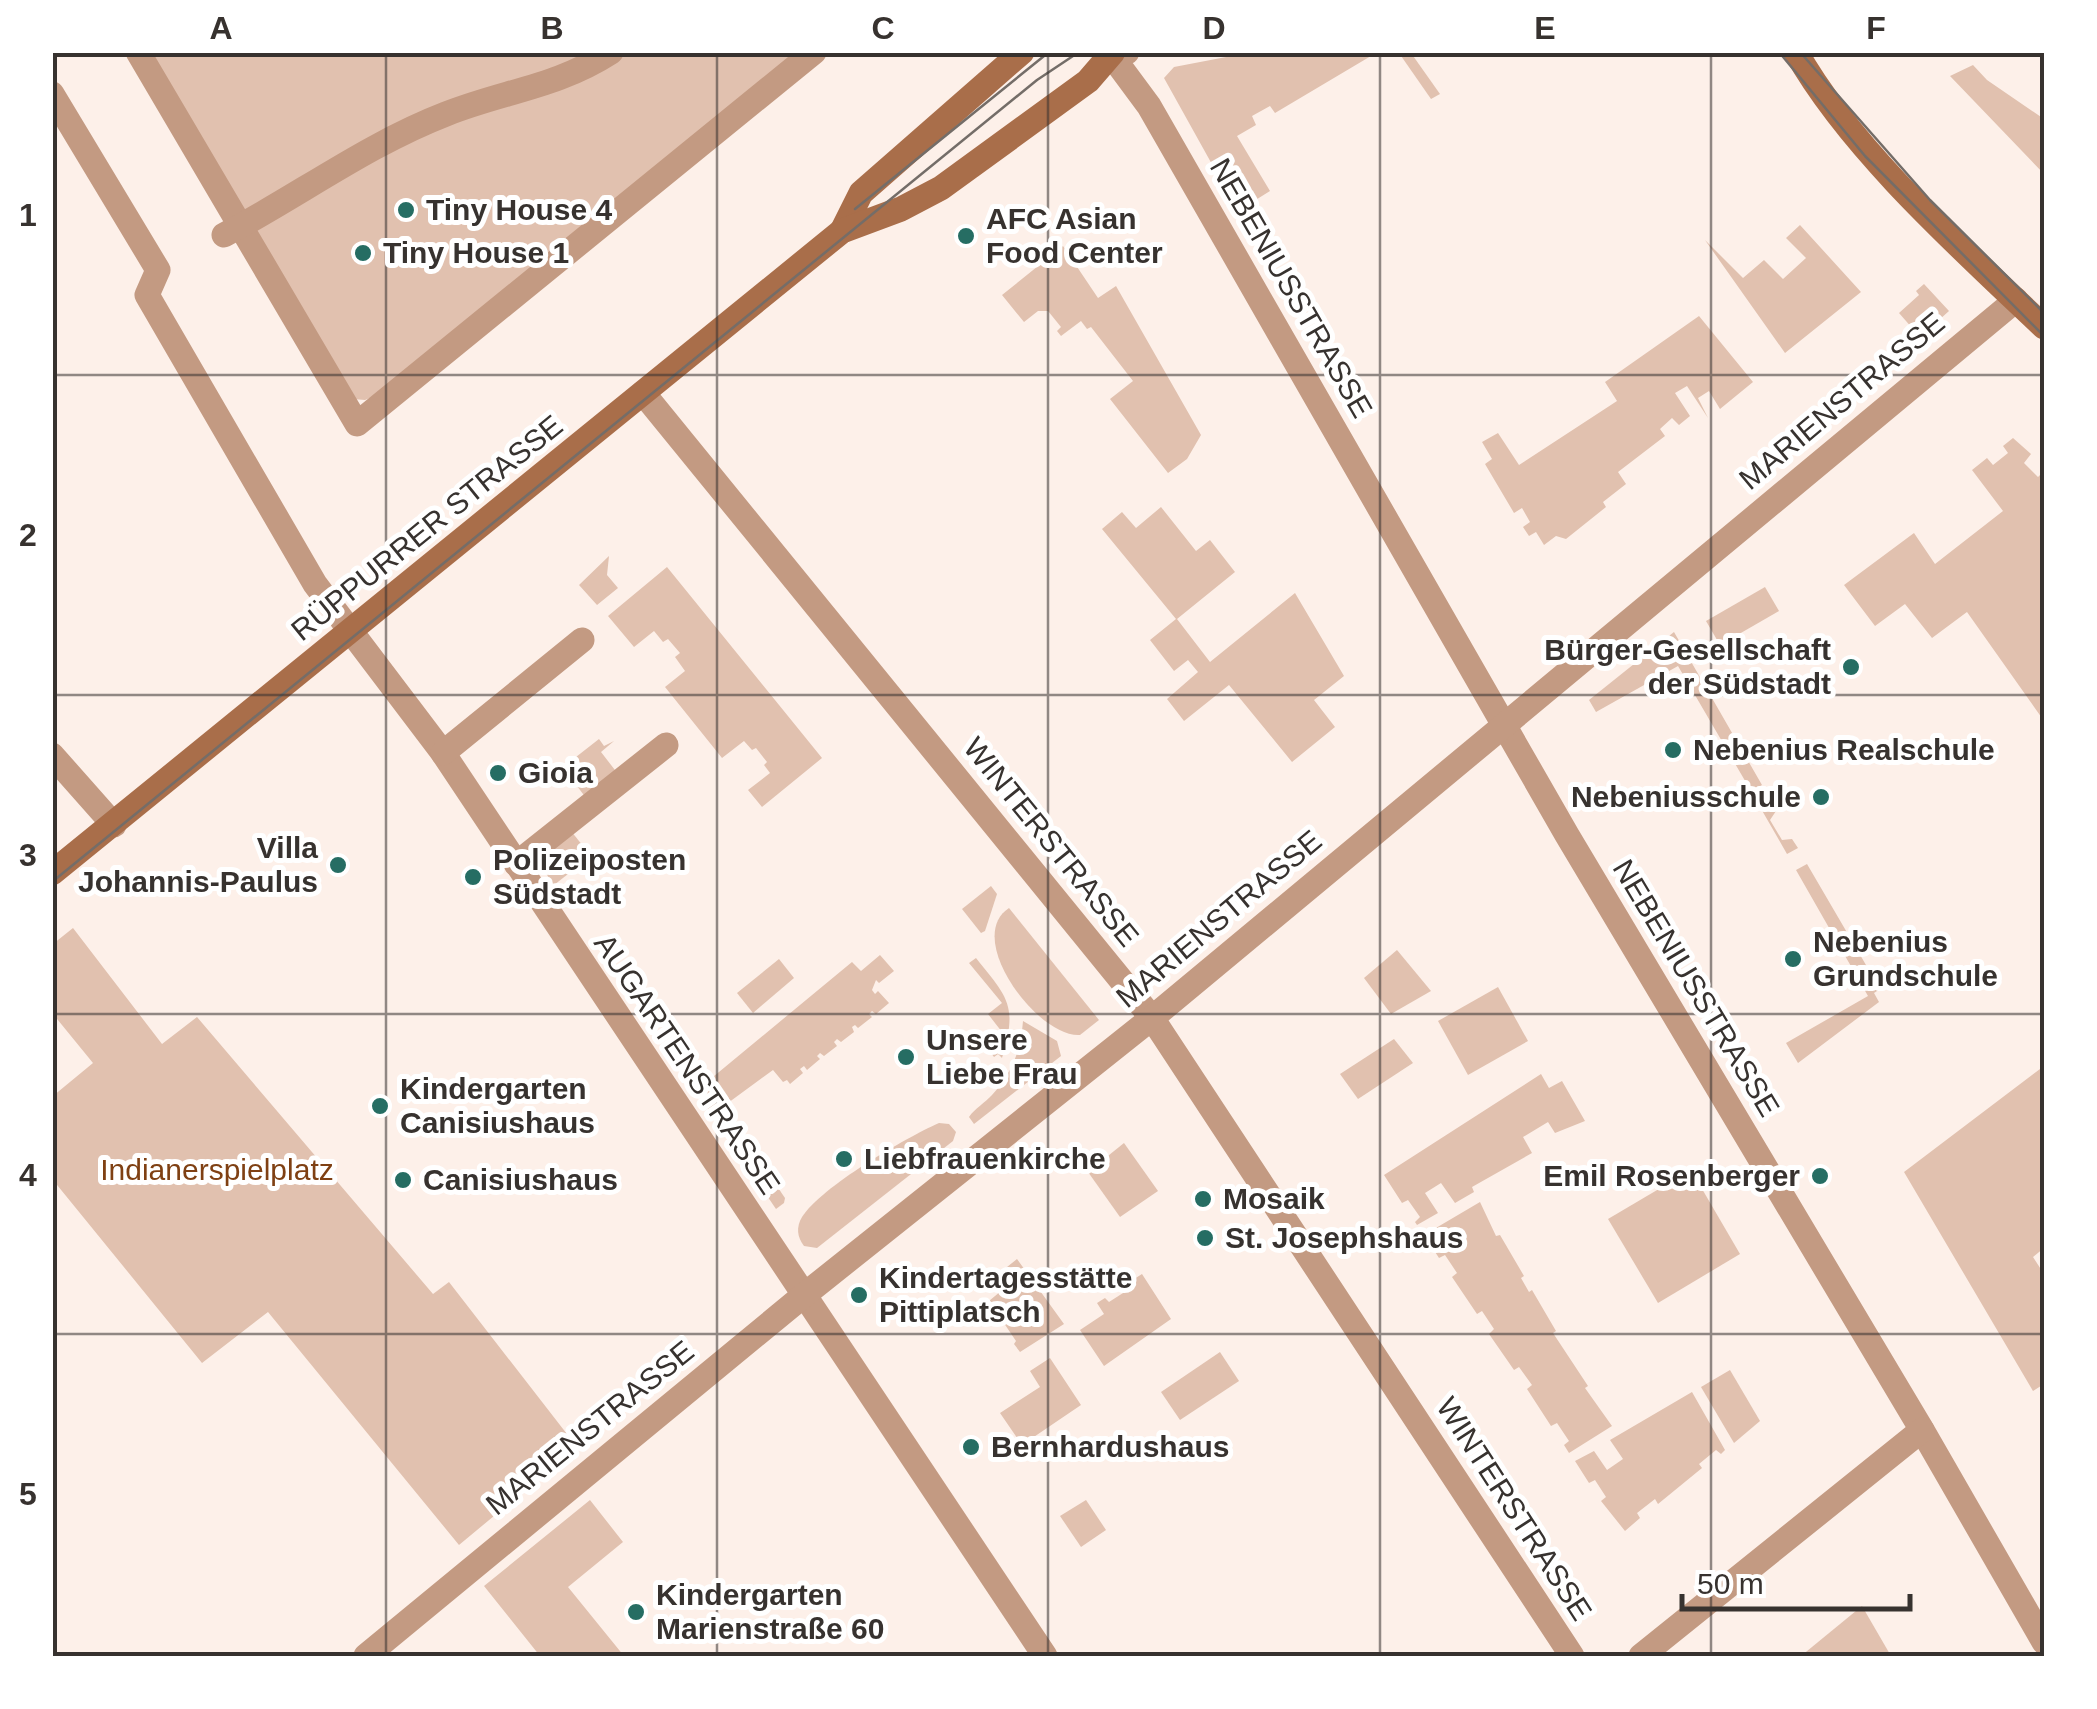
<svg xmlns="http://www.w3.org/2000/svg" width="2097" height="1709" font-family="Arial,sans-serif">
  <rect width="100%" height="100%" fill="#fdf0e9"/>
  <!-- green -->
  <g fill="#e1c1af">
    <path d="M 148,53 L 796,53 L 377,395 L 365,400 L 353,399 Z"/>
    <path d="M 1247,53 L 1376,53 L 1275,113 L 1270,106 L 1252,116 L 1256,125 L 1237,136 L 1270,191 L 1238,211 L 1164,78 L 1174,67 Z"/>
    <path d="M 1399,53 L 1411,53 L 1440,94 L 1431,99 Z"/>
    <path d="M 1973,65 L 1987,80 L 2044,119 L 2044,174 L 1950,76 Z"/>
    <path d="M 1800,225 L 1861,292 L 1785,353 L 1705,240 L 1743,278 L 1764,260 L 1783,279 L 1806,258 L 1786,238 Z"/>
    <path d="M 1063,246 L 1098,298 L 1116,286 L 1201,435 L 1187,459 L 1168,473 L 1110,399 L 1133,381 L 1091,327 L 1087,329 L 1081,321 L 1061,336 L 1057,331 L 1061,327 L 1048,311 L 1038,311 L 1024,322 L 1002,295 Z"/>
    <path d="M 1924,284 L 1949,311 L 1920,337 L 1899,313 L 1919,295 L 1916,291 Z"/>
    <path d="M 1699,316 L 1753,382 L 1720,409 L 1709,391 L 1698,398 L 1708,418 L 1687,386 L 1675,393 L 1690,416 L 1679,425 L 1672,418 L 1660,429 L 1665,436 L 1618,472 L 1626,484 L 1603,502 L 1606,507 L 1566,539 L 1556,536 L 1544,545 L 1536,532 L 1529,536 L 1523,527 L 1530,522 L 1522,508 L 1514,513 L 1485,464 L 1492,459 L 1482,442 L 1498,433 L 1519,465 L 1617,401 L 1605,382 Z"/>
    <path d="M 2013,438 L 2031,454 L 2024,463 L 2038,477 L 2044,471 L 2044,721 L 1967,612 L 1932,638 L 1905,604 L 1875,626 L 1844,585 L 1914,533 L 1935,564 L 2003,511 L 1972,470 L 1987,458 L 1993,465 L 2008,453 L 2003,446 Z"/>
    <path d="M 1161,507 L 1196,551 L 1210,540 L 1235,572 L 1177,619 L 1210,662 L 1295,593 L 1344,676 L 1314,700 L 1335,727 L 1292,762 L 1229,685 L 1184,721 L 1167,699 L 1198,672 L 1188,660 L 1174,671 L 1150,640 L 1176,619 L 1102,529 L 1122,512 L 1136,528 Z"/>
    <path d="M 609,556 L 607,575 L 618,588 L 597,605 L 579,585 Z"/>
    <path d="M 667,567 L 822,758 L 762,807 L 748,790 L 770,773 L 764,765 L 767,762 L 756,748 L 752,750 L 744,741 L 722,758 L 665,687 L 685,671 L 675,657 L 680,653 L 668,639 L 663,642 L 654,631 L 634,647 L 608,616 Z"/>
    <path d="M 1765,587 L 1779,611 L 1720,645 L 1706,621 Z"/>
    <path d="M 1674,632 L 1762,785 L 1751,791 L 1678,666 L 1596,712 L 1589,700 Z"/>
    <path d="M 599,739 L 604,746 L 614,741 L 601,752 L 618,774 L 586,798 L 568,774 L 581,764 L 576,757 Z"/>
    <path d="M 1770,801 L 1776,811 L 1770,820 L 1782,840 L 1792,839 L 1798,848 L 1787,854 L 1760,807 Z"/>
    <path d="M 571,831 L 591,856 L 554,885 L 536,859 Z"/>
    <path d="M 1807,864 L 1880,989 L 1874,993 L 1879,1002 L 1798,1063 L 1786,1043 L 1868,996 L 1796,870 Z"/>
    <path d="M 991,886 L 997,894 L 985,931 L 981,933 L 962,909 Z"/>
    <path d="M 1009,908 L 1099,1020 L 1080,1035 C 1038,1038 963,938 1009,908 Z"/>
    <path d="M 73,928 L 162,1044 L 197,1017 L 433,1294 L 449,1282 L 577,1447 L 459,1545 L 268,1312 L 202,1363 L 53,1180 L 53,1096 L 93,1063 L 53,1014 L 53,944 Z"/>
    <path d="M 1397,950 L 1431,991 L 1391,1014 L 1364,978 Z"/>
    <path d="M 880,955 L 894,971 L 879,983 L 876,980 L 872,990 L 875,994 L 878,991 L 889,1003 L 876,1014 L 872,1011 L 869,1014 L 872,1017 L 858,1028 L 855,1025 L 852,1027 L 854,1032 L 841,1042 L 837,1039 L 834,1042 L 837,1046 L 824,1056 L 820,1053 L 817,1056 L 820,1059 L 807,1070 L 804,1066 L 800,1069 L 803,1073 L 790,1084 L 787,1080 L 783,1082 L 773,1070 L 717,1111 L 709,1111 L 696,1091 L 852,962 L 861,971 Z"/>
    <path d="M 976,958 C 1008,998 1018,1005 1002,1058 L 998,1054 L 994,1057 L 985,1045 L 1002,1032 L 988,1014 L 1002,1003 L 969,963 Z"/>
    <path d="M 779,959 L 794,978 L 753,1013 L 737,993 Z"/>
    <path d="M 1498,987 L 1528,1041 L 1468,1075 L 1438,1021 Z"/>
    <path d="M 1023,1021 L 1057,1041 L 1061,1056 L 974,1124 L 969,1117 C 975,1108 985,1103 992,1095 C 1012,1073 1021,1050 1023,1021 Z"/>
    <path d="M 1394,1039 L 1413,1063 L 1358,1099 L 1340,1074 Z"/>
    <path d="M 2044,1066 L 2044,1248 L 2033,1257 L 2044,1274 L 2044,1384 L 2033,1391 L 1904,1172 Z"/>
    <path d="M 1541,1074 L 1549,1088 L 1562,1081 L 1585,1121 L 1555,1133 L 1548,1122 L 1523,1137 L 1532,1153 L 1472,1187 L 1474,1192 L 1455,1203 L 1441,1183 L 1425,1193 L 1438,1213 L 1417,1225 L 1415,1222 L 1420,1217 L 1408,1200 L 1402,1203 L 1384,1175 Z"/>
    <path d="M 939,1123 L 949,1124 L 956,1132 L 953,1141 L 817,1248 L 804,1246 C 797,1237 796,1227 802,1217 C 821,1187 905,1138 939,1123 Z"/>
    <path d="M 732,1128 L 738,1129 L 785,1198 L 784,1203 L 776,1209 L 724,1133 Z"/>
    <path d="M 1124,1143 L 1158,1191 L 1120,1217 L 1088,1172 Z"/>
    <path d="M 1691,1170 L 1740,1254 L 1658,1303 L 1608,1219 Z"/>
    <path d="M 1480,1202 L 1496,1236 L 1500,1235 L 1524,1276 L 1521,1278 L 1529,1292 L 1532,1290 L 1556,1331 L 1553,1333 L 1588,1386 L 1585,1388 L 1612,1426 L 1569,1453 L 1564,1445 L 1569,1441 L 1557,1423 L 1551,1426 L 1527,1389 L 1532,1385 L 1519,1367 L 1514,1370 L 1489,1334 L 1494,1329 L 1482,1311 L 1477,1314 L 1452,1277 L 1457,1273 L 1445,1255 L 1439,1258 L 1424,1235 Z"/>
    <path d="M 1017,1259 L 1064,1324 L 1020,1352 L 1014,1344 L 1016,1341 L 989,1301 L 1001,1291 L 992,1279 Z"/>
    <path d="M 1142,1274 L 1171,1319 L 1104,1366 L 1080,1330 L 1104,1314 L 1097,1303 L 1105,1298 L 1109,1302 L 1134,1286 L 1131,1281 Z"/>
    <path d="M 1220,1352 L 1239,1381 L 1180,1420 L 1161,1392 Z"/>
    <path d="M 1050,1358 L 1081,1405 L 1022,1445 L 1000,1413 L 1040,1387 L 1030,1371 Z"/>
    <path d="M 1730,1370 L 1760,1421 L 1734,1443 L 1701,1387 Z"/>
    <path d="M 1692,1392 L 1725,1450 L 1721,1454 L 1716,1450 L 1699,1464 L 1702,1468 L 1658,1504 L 1655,1499 L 1637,1513 L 1640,1518 L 1625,1531 L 1601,1501 L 1606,1497 L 1595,1480 L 1589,1483 L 1575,1461 L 1594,1451 L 1607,1470 L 1623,1459 L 1610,1440 Z"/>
    <path d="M 590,1500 L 623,1542 L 568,1587 L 624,1656 L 540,1656 L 484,1586 Z"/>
    <path d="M 1086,1500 L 1106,1530 L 1081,1547 L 1060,1516 Z"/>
    <path d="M 1862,1606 L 1891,1656 L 1801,1656 Z"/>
  </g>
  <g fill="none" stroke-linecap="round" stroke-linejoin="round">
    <!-- street -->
    <g stroke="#c39a82" stroke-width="25">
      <path d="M 138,52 L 357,424 L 814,52"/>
      <path d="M 1127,52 L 1112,56 L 1149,106 L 1567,835 L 1922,1430 L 2044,1642"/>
      <path d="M 52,94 L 158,270 L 147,295 L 315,584 L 443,753 L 1045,1656"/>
      <path d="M 224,235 C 298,196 368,144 446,114 C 504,91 557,87 611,52"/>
      <path d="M 643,393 L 1152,1018 L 1572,1656"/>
      <path d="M 443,753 L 582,640"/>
      <path d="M 52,755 L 114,825"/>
      <path d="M 516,864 L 666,745"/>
      <path d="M 366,1656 L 803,1296 L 1152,1018 L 2016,300"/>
      <path d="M 1641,1656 L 1922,1430"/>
    </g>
    <!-- secondary -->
    <g stroke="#a96e4a" stroke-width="25">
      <path d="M 1796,52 C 1851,150 1963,250 2044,327"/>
      <path d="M 842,231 L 861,193 L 1022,52"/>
      <path d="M 52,873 L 842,231 L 901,209 L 941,188 L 1088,81 L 1113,52"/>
    </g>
    <!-- tram -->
    <g stroke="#746d68" stroke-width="2.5">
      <path d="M 1779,52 L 1865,156 L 2044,336"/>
      <path d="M 1800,52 L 1930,200 L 2044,313"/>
      <path d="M 855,209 L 1049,52"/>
      <path d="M 52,882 L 1037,80 L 1079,52"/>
    </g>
  </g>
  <!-- grid -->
  <path fill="none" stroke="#37322f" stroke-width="2.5" stroke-opacity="0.55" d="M 386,52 L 386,1656M 717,52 L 717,1656M 1048,52 L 1048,1656M 1380,52 L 1380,1656M 1711,52 L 1711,1656M 52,375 L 2044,375M 52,695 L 2044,695M 52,1014 L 2044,1014M 52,1334 L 2044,1334"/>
  <!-- markers -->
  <g fill="#266d63" stroke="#fff" stroke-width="4">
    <circle cx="406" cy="210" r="10"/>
    <circle cx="966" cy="236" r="10"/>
    <circle cx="363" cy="253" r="10"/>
    <circle cx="1851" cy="667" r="10"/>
    <circle cx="1673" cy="750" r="10"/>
    <circle cx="498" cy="773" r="10"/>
    <circle cx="1821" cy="797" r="10"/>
    <circle cx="338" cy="865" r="10"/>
    <circle cx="473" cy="877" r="10"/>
    <circle cx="1793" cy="959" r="10"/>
    <circle cx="906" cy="1057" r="10"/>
    <circle cx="380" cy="1106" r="10"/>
    <circle cx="844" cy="1159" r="10"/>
    <circle cx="1820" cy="1176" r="10"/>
    <circle cx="403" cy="1180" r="10"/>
    <circle cx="1203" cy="1199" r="10"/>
    <circle cx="1205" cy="1238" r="10"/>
    <circle cx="859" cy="1295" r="10"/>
    <circle cx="971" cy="1447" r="10"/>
    <circle cx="636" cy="1612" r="10"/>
  </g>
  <g text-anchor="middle" stroke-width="10" stroke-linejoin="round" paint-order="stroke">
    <!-- poi labels -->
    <g font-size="30" font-weight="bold" fill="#37322f" stroke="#fff" text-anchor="start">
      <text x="426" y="220">Tiny House 4</text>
      <text x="986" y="229">AFC Asian<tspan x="986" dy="34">Food Center</tspan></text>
      <text x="383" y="263">Tiny House 1</text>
      <text x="1831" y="660" text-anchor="end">Bürger-Gesellschaft<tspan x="1831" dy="34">der Südstadt</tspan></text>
      <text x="1693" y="760">Nebenius Realschule</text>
      <text x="518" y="783">Gioia</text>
      <text x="1801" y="807" text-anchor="end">Nebeniusschule</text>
      <text x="318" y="858" text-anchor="end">Villa<tspan x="318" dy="34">Johannis-Paulus</tspan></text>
      <text x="493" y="870">Polizeiposten<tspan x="493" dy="34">Südstadt</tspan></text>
      <text x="1813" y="952">Nebenius<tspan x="1813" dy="34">Grundschule</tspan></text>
      <text x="926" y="1050">Unsere<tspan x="926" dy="34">Liebe Frau</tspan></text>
      <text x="400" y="1099">Kindergarten<tspan x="400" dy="34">Canisiushaus</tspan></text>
      <text x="864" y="1169">Liebfrauenkirche</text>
      <text x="1800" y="1186" text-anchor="end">Emil Rosenberger</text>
      <text x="423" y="1190">Canisiushaus</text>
      <text x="1223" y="1209">Mosaik</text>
      <text x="1225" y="1248">St. Josephshaus</text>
      <text x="879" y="1288">Kindertagesstätte<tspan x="879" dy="34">Pittiplatsch</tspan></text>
      <text x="991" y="1457">Bernhardushaus</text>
      <text x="656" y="1605">Kindergarten<tspan x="656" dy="34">Marienstraße 60</tspan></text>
    </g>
    <!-- street labels -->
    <g font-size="30" fill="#37322f" stroke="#fff">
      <text transform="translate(1291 288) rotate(60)" y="10">NEBENIUSSTRASSE</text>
      <text transform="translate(1842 401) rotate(-40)" y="10">MARIENSTRASSE</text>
      <text transform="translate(427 528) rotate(-39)" y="10">RÜPPURRER STRASSE</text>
      <text transform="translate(1051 842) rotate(51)" y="10">WINTERSTRASSE</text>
      <text transform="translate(1219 919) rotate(-40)" y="10">MARIENSTRASSE</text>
      <text transform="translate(1696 988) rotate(59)" y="10">NEBENIUSSTRASSE</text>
      <text transform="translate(687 1064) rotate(56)" y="10">AUGARTENSTRASSE</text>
      <text transform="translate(590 1428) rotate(-39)" y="10">MARIENSTRASSE</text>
      <text transform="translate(1514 1509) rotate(57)" y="10">WINTERSTRASSE</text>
    </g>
    <!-- park labels -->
    <g font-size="30" fill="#7f4013" stroke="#fff">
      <text x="217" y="1180">Indianerspielplatz</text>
    </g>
  </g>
  <!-- border -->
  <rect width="2097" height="1709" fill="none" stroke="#ffffff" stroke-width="110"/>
  <!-- scale -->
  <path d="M1682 1594v15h228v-15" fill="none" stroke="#37322f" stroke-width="5"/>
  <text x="1697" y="1594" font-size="30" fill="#37322f" stroke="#ffffff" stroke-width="8" paint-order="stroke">50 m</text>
  <rect x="55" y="55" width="1987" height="1599" fill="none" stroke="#37322f" stroke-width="4"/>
  <g font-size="32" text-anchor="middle" font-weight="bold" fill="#37322f">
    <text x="221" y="39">A</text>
    <text x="552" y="39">B</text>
    <text x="883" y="39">C</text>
    <text x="1214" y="39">D</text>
    <text x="1545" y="39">E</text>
    <text x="1876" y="39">F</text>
    <text x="28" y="226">1</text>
    <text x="28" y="546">2</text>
    <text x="28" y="866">3</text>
    <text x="28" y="1186">4</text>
    <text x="28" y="1505">5</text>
  </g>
</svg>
